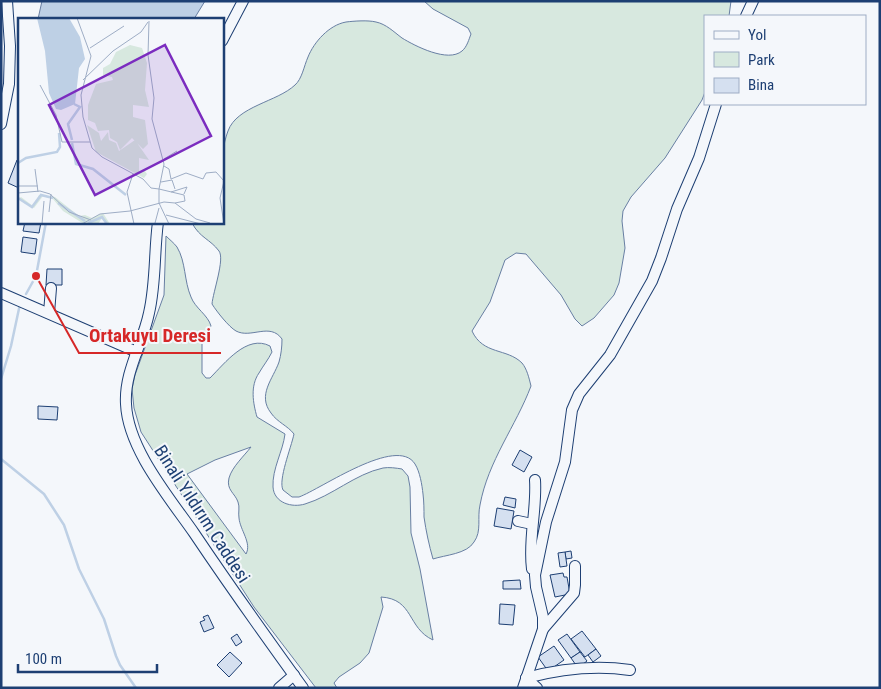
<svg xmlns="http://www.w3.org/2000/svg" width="881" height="689" font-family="'Roboto Condensed',sans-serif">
  <rect width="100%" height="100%" fill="#f4f7fb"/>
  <!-- green -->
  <g fill="#d7e8df" stroke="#687fa3" fill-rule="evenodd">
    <path d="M 424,1 L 731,1 L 729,16 L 705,16 L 705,92 L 702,100 L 665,158 L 631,197 L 623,211 L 622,221 L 625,248 L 619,283 L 614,295 L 594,318 L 582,326 L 575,319 L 561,295 L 526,254 L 516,253 L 505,260 L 490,302 L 472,331 C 483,355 507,348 522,363 C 527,369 529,378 531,386 C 516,426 488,461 480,505 C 477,518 482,531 474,542 C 467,554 445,555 433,559 C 429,545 426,531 424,517 C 424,510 424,502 423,494 C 422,485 420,472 415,464 C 397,435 321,489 299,497 L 292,497 L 283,490 C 278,480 291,448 294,434 C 288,426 277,422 271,413 C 257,395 273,379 279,362 C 281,355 282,347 282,339 C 270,322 251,339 236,331 C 229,327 217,312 212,304 C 213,292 225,259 219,251 C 210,239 200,238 192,223 L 222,222 C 222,195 218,157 228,131 C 237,106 277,102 295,85 C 302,79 304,66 308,57 C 314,42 329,25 346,22 C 354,21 368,20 376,22 C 386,24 394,32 402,38 C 415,46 448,63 462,51 C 467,47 469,39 471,34 L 468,28 L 433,9 Z"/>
    <path d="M 166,236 C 170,240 174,243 177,247 C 186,262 184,281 191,297 C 195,308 208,315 211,326 L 202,340 L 202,373 L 206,378 L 210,378 C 225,363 247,334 270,346 L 272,352 C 268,360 263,366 259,373 C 250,386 253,403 257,417 L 285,434 C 283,451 272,469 273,487 C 274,503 292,508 305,504 C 332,496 355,474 383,468 C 389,467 396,468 402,469 L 408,476 L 410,487 L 411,533 L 420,569 L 433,640 C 407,628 414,599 381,597 L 383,607 L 369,653 L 360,663 L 339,677 L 334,683 L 337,688 L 316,688 L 254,607 L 141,432 L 134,408 L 132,389 L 135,375 L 164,295 ZM 251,447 C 244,456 232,467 229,478 C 226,490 235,493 238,502 C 240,507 238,513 239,518 C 240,530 252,543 246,554 L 187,474 L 215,460 Z"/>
  </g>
  <!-- water -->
  <path fill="#bed0e5" stroke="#687fa3" d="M 42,1 L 205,1 L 194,19 L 38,19 Z"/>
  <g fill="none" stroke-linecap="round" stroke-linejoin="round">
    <!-- stream -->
    <g stroke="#bed0e5" stroke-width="2.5">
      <path d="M 26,294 L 36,276 L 46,222"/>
      <path d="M 1,379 L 11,346 L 20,304"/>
      <path d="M 1,459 L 44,494 L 64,525 L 79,569 L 104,619 L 116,656 L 120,665 L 136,688"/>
    </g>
  </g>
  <!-- building -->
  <g fill="#d5e0f0" stroke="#1d3f73">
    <path d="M 17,160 L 19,160 L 19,188 L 8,183 Z"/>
    <path d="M 25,222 L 41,222 L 39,233 L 23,231 Z"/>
    <path d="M 23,237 L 37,239 L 35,254 L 21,252 Z"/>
    <path d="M 47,269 L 62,269 L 62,285 L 46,285 Z"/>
    <path d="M 38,406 L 58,407 L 57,420 L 38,419 Z"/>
    <path d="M 520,450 L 532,457 L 524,472 L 512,465 Z"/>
    <path d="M 505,497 L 516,499 L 515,508 L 503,505 Z"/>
    <path d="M 497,508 L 514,511 L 511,529 L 494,526 Z"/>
    <path d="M 571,551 L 572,558 L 566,559 L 565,552 Z"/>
    <path d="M 565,552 L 567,566 L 560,567 L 558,553 Z"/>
    <path d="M 563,573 L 564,577 L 567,577 L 570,594 L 555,597 L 550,575 Z"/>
    <path d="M 520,580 L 521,589 L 503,589 L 503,581 Z"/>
    <path d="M 500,604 L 515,605 L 513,625 L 499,624 Z"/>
    <path d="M 208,615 L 214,628 L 204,632 L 200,622 L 205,620 L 203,617 Z"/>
    <path d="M 582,631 L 596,649 L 585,657 L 571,639 Z"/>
    <path d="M 237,634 L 242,642 L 236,646 L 231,638 Z"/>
    <path d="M 567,634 L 580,652 L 571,658 L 558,640 Z"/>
    <path d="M 554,646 L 564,660 L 548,671 L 538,657 Z"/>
    <path d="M 596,649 L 601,656 L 593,662 L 588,655 Z"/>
    <path d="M 230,652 L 242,663 L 229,677 L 217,665 Z"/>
    <path d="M 580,652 L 587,661 L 578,668 L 571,658 Z"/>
  </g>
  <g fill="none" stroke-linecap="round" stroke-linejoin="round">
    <!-- minor casing -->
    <g stroke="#1d3f73" stroke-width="12">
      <g id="minor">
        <path d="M 746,16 L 753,1"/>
        <path d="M 222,41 L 243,1"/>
        <path d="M 1,124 L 9,84 L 10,46 L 7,1"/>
        <path d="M 158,222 C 154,252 156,283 149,313 C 143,343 124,372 126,404 C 128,449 169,497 194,533 C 229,585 266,637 303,688"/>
        <path d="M 1,293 L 137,352"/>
        <path d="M 49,313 L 51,288"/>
        <path d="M 518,521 L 532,524"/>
        <path d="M 532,569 C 528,539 537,510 535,480"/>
        <path d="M 543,629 L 574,593 L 575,585 L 575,566"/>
        <path d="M 526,678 C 560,669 595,665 630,670"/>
        <path d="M 526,678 L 537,688"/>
        <path d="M 279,688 L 294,675"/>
        <path d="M 523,688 L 543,629 L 543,617 L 536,587 L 535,575 L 546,522 L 565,462 L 572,410 L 579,394 L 610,355 L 652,281 L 661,258 L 677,209 L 699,158 L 716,104"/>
      </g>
    </g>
    <!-- minor -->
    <use href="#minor" stroke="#f4f7fb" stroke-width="10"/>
  </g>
  <g text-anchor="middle" stroke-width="4" stroke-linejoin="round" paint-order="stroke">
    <!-- street labels -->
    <g font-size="18" fill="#1d3f73" stroke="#f4f7fb">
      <text transform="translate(202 514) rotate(57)" y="6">Binali Yıldırım Caddesi</text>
    </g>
  </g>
  <!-- overview -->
  <g transform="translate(18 18)">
    <rect width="206" height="206" fill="#f4f7fb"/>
    <path d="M 112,27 L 124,30 L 129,45 L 127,72 L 131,89 L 115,87 L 115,99 L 127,102 L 130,126 L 125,131 L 114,120 L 102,132 L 99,124 L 92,120 L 91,112 L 80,113 L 77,105 L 70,102 L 70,87 L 78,66 L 95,62 L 94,59 L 85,57 L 85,50 L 92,46 L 98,34 ZM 69,107 L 81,115 L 83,123 L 90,114 L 91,122 L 98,125 L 101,133 L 117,122 L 131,142 L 121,140 L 121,154 L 126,152 L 129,156 L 126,160 L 78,134 ZM 21,177 L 37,179 L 61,198 L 67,197 L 74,200 L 85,195 L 92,206 L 88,206 L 84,200 L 80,206 L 66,206 L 45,193 L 35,181 L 25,178 L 16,190 L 0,181 L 3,179 L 15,188 Z" fill="#d7e8df"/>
    <path d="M 19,0 L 51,0 L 62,19 L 67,41 L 61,50 L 57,86 L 43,92 L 38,91 L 31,75 L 27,33 Z" fill="#bed0e5"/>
    <path fill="none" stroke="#bed0e5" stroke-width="2.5" d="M 54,122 L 50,106 L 62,89 L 56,86M 54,125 L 58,146 L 75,151 L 108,177M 0,145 L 8,140 L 39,134 L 42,129 L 41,115M 0,180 L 14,189 L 23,177 L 35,180M 40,185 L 67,203M 70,205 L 84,199 L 89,206"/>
    <path fill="none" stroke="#9eadc5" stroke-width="1" d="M 59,0 L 73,38 L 63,77 L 65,99 L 74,130 L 84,139 L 125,161 L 133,170 L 141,171 L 141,185 L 151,206M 131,3 L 130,37 L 136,80 L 134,101 L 146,146 L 141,171 L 166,177 L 167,183 L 157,185M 72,30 L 106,8M 65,62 L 95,33 L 123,14 L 130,4M 22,67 L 38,97 L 44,124 L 72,124M 146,141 L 159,133M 146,148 L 151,151 L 153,161M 17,151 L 20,174M 115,156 L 109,174 L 116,206M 153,161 L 168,155 L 185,161 L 188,155 L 198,154 L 206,163 L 202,180 L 206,206M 143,164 L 154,162 L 157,171M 0,168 L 20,168M 153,174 L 169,169 L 166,176M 0,175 L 22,173 L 32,176 L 51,194 L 73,202M 31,194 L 33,176M 148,197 L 183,206M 137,205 L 141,190M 24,206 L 26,183M 64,206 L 82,196 L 112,193 L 146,184 L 157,185 L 178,201 L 192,205"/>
    <path fill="#7b2cbf" fill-opacity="0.15" stroke="#7b2cbf" stroke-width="2.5" d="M 147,27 L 193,118 L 77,177 L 31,87 Z"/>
    <rect width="206" height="206" fill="none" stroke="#1d3f73" stroke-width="2.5"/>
  </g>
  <!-- callouts -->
  <path fill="none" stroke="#d62828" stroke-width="2" d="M36 276L79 353H221"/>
  <circle fill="#d62828" stroke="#f4f7fb" stroke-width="2" cx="36" cy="276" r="5"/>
  <g font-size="19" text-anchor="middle" font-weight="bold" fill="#d62828" stroke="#f4f7fb" stroke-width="4" stroke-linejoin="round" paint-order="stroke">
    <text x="150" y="342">Ortakuyu Deresi</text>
  </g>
  <!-- border -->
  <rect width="881" height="689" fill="none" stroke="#1d3f73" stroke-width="5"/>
  <!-- legend -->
  <rect x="704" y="15" width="162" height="90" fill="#f4f7fb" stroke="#9eadc5"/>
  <rect x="714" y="31" width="25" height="8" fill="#f4f7fb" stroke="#9eadc5"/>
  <text x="748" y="40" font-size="15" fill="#1d3f73">Yol</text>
  <rect x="714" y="52" width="25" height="15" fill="#d7e8df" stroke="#9eadc5"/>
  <text x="748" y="65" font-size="15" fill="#1d3f73">Park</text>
  <rect x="714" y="78" width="25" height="15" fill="#d5e0f0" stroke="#9eadc5"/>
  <text x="748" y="90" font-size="15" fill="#1d3f73">Bina</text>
  <!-- scale -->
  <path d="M18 664v8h139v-8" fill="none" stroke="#1d3f73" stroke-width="2.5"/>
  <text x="25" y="664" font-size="15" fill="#1d3f73" stroke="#f4f7fb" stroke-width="4" paint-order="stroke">100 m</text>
</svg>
